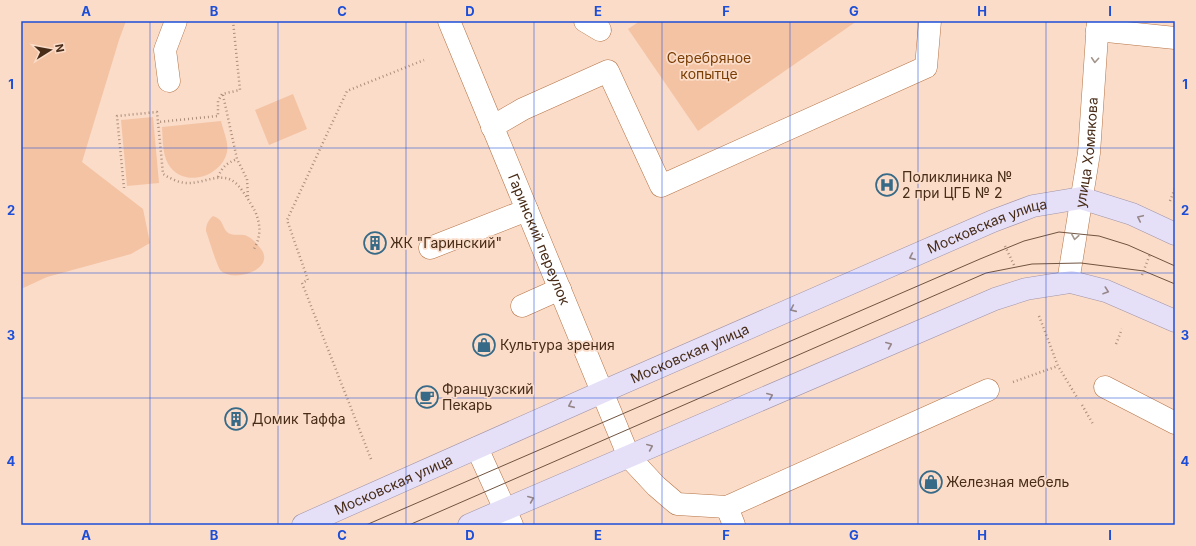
<svg xmlns="http://www.w3.org/2000/svg" width="1196" height="546" font-family="Inter,sans-serif">
  <rect width="100%" height="100%" fill="#fadcc9"/>
  <!-- green -->
  <g fill="#f4c3a3">
    <path d="M 21,21 L 126,21 L 119,40 L 82,162 L 143,209 L 150,243 L 131,254 L 47,277 L 21,289 Z"/>
    <path d="M 640,21 L 857,21 L 698,131 L 628,29 Z"/>
    <path d="M 293,94 L 307,129 L 269,145 L 255,110 Z"/>
    <path d="M 153,117 L 159,183 L 127,186 L 121,120 Z"/>
    <path d="M 221,121 C 223,130 229,143 227,152 C 222,175 188,188 171,168 C 162,157 163,141 162,127 Z"/>
    <path d="M 213,216 C 224,220 221,225 227,232 C 232,237 241,233 247,236 C 252,238 258,245 261,249 C 276,269 235,283 221,271 C 217,267 209,239 206,231 C 206,225 208,220 213,216 Z"/>
  </g>
  <g fill="none" stroke-linecap="round" stroke-linejoin="round">
    <!-- minor casing -->
    <g stroke="#b57345" stroke-width="23">
      <g id="minor">
        <path id="s1" d="M 449,21 L 629,457 L 656,486 L 677,504 L 727,507 L 988,390"/>
        <path d="M 585,21 L 600,30"/>
        <path d="M 1097,30 L 1175,38"/>
        <path d="M 169,81 L 165,50 L 176,21"/>
        <path d="M 492,127 L 523,109 L 608,71 L 661,186 L 926,67 L 930,21"/>
        <path d="M 430,248 L 527,210"/>
        <path id="s2" d="M 1068,282 L 1089,153 L 1098,21"/>
        <path d="M 522,306 L 560,289"/>
        <path d="M 1105,387 L 1175,423"/>
        <path d="M 477,448 L 512,525"/>
        <path d="M 727,507 L 734,525"/>
      </g>
    </g>
    <!-- major casing -->
    <g stroke="#a293a6" stroke-width="23">
      <g id="major">
        <path id="s3" d="M 303,525 L 602,392 L 993,221 L 1033,206 L 1081,198 L 1132,214 L 1175,234"/>
        <path d="M 469,525 L 995,299 L 1026,289 L 1071,282 L 1106,291 L 1175,321"/>
      </g>
    </g>
    <!-- path -->
    <g stroke="#ab8d7a" stroke-width="2.5" stroke-dasharray="1 3" stroke-linecap="butt">
      <path d="M 233,21 L 240,90 L 222,94 L 218,101 L 218,116 L 158,122 L 163,174 C 171,179 181,184 191,183 C 205,182 221,173 233,181 C 242,187 250,203 255,211 C 261,225 261,236 254,249"/>
      <path d="M 223,95 L 237,159 L 247,179 L 248,198"/>
      <path d="M 218,177 C 222,167 227,163 237,159"/>
      <path d="M 124,188 L 117,116 L 157,112 L 158,122"/>
      <path d="M 1170,201 L 1175,188"/>
      <path d="M 1005,246 L 1014,265"/>
      <path d="M 1142,275 L 1150,254"/>
      <path d="M 1039,316 L 1058,366 L 1078,399"/>
      <path d="M 1116,344 L 1122,329"/>
      <path d="M 1013,382 L 1058,366"/>
      <path d="M 1082,405 L 1093,424"/>
      <path d="M 371,459 L 302,283 L 308,280 L 287,220 L 347,91 L 424,60"/>
    </g>
    <!-- minor -->
    <use href="#minor" stroke="#fff" stroke-width="22"/>
    <!-- major -->
    <use href="#major" stroke="#e5e0f8" stroke-width="22"/>
    <!-- tram -->
    <g stroke="#715440" stroke-width="1">
      <path d="M 366,525 L 980,259 L 1024,241 L 1059,232 L 1099,236 L 1128,245 L 1175,266"/>
      <path d="M 409,525 L 986,273 L 1032,264 L 1081,263 L 1144,271 L 1175,284"/>
    </g>
  </g>
  <!-- one-way arrows -->
  <defs><path id="oneway-chevron" d="M-2-3.5L2.5 0L-2 3.5" fill="none" stroke-width="1.6" stroke-linecap="round" stroke-linejoin="round"/></defs>
  <g stroke="#a4968c">
    <use href="#oneway-chevron" transform="translate(1095 60) rotate(94)"/>
    <use href="#oneway-chevron" transform="translate(1075 237) rotate(99)"/>
  </g>
  <g stroke="#968688">
    <use href="#oneway-chevron" transform="translate(1140 218) rotate(-155)"/>
    <use href="#oneway-chevron" transform="translate(912 257) rotate(156)"/>
    <use href="#oneway-chevron" transform="translate(1106 291) rotate(19)"/>
    <use href="#oneway-chevron" transform="translate(793 309) rotate(156)"/>
    <use href="#oneway-chevron" transform="translate(889 345) rotate(-23)"/>
    <use href="#oneway-chevron" transform="translate(770 396) rotate(-23)"/>
    <use href="#oneway-chevron" transform="translate(571 405) rotate(156)"/>
    <use href="#oneway-chevron" transform="translate(650 447) rotate(-23)"/>
    <use href="#oneway-chevron" transform="translate(531 499) rotate(-23)"/>
  </g>
  <!-- grid -->
  <path fill="none" stroke="#1d4ed8" stroke-width="1" stroke-opacity="0.55" d="M 150,21 L 150,525M 278,21 L 278,525M 406,21 L 406,525M 534,21 L 534,525M 662,21 L 662,525M 790,21 L 790,525M 918,21 L 918,525M 1046,21 L 1046,525M 21,148 L 1175,148M 21,273 L 1175,273M 21,398 L 1175,398"/>
  <!-- icons -->
  <defs>
    <g id="hospital-ring" transform="scale(1.15)"><circle r="9.5" fill="#fadcc9" stroke="#366a87" stroke-width="1.5"/><path d="M-5-5h3v3.5h4V-5h3V5h-3V1.5h-4V5h-3Z" fill="#366a87"/></g>
    <g id="building-ring" transform="scale(1.15)"><circle r="9.5" fill="#fadcc9" stroke="#366a87" stroke-width="1.5"/><path d="M-4-6H4V6H1V3H-1V6H-4ZM-2.5-4.3h1.7v1.8h-1.7ZM.8-4.3h1.7v1.8H.8ZM-2.5-1h1.7V.8h-1.7ZM.8-1h1.7V.8H.8Z" fill="#366a87"/></g>
    <g id="shop-ring" transform="scale(1.15)"><circle r="9.5" fill="#fadcc9" stroke="#366a87" stroke-width="1.5"/><path d="M-5-2.5h2.3a2.7 3.5 0 0 1 5.4 0H5L5.5 6h-11ZM-1.5-2.5h3a1.5 2.3 0 0 0-3 0Z" fill="#366a87"/></g>
    <g id="cafe-ring" transform="scale(1.15)"><circle r="9.5" fill="#fadcc9" stroke="#366a87" stroke-width="1.5"/><path d="M-5.5-4.5H6V0H3Q3 3.5 0 3.5H-2.5Q-5.5 3.5-5.5 0ZM3-3.2v2h1.7v-2ZM-6 4.5H4V6H-6Z" fill="#366a87"/></g>
  </defs>
  <g fill-rule="evenodd">
    <use href="#hospital-ring" x="887" y="185"/>
    <use href="#building-ring" x="375" y="243"/>
    <use href="#shop-ring" x="484" y="345"/>
    <use href="#cafe-ring" x="427" y="397"/>
    <use href="#building-ring" x="236" y="419"/>
    <use href="#shop-ring" x="931" y="482"/>
  </g>
  <g text-anchor="middle" stroke-width="3.5" stroke-linejoin="round" paint-order="stroke">
    <!-- park labels -->
    <g font-size="14" fill="#7a3d04" stroke="#fadcc9">
      <text x="709" y="63">Серебряное<tspan x="709" dy="16">копытце</tspan></text>
    </g>
    <!-- street labels -->
    <g font-size="14" fill="#482c18" stroke="#fadcc9">
      <text dy="5" stroke="none"><textPath href="#s2" startOffset="131">улица Хомякова</textPath></text>
      <text dy="5" stroke="none"><textPath href="#s3" startOffset="747">Московская улица</textPath></text>
      <text dy="5" stroke="none"><textPath href="#s1" startOffset="236">Гаринский переулок</textPath></text>
      <text dy="5" stroke="none"><textPath href="#s3" startOffset="423">Московская улица</textPath></text>
      <text dy="5" stroke="none"><textPath href="#s3" startOffset="99">Московская улица</textPath></text>
    </g>
    <!-- poi labels -->
    <g font-size="14" fill="#482c18" stroke="#fadcc9" text-anchor="start">
      <text x="902" y="182">Поликлиника №<tspan x="902" dy="16">2 при ЦГБ № 2</tspan></text>
      <text x="390" y="248">ЖК "Гаринский"</text>
      <text x="500" y="350">Культура зрения</text>
      <text x="442" y="394">Французский<tspan x="442" dy="16">Пекарь</tspan></text>
      <text x="252" y="424">Домик Таффа</text>
      <text x="946" y="487">Железная мебель</text>
    </g>
  </g>
  <!-- border -->
  <rect width="1196" height="546" fill="none" stroke="#fadcc9" stroke-width="44"/>
  <!-- north arrow -->
  <g transform="translate(50 50) rotate(79)" stroke="#fadcc9" stroke-width="3" paint-order="stroke">
  <path d="M0-3L7 15L0 10L-7 15Z" fill="#482c18"/>
  <text y="-6" font-size="11" font-weight="bold" text-anchor="middle" fill="#482c18">N</text>
  </g>
  <rect x="22" y="22" width="1152" height="502" fill="none" stroke="#1d4ed8" stroke-width="1.5"/>
  <g font-size="13" text-anchor="middle" font-weight="bold" fill="#1d4ed8">
    <text x="86" y="16">A</text>
    <text x="214" y="16">B</text>
    <text x="342" y="16">C</text>
    <text x="470" y="16">D</text>
    <text x="598" y="16">E</text>
    <text x="726" y="16">F</text>
    <text x="854" y="16">G</text>
    <text x="982" y="16">H</text>
    <text x="1110" y="16">I</text>
    <text x="11" y="89">1</text>
    <text x="1185" y="89">1</text>
    <text x="11" y="215">2</text>
    <text x="1185" y="215">2</text>
    <text x="11" y="340">3</text>
    <text x="1185" y="340">3</text>
    <text x="11" y="466">4</text>
    <text x="1185" y="466">4</text>
    <text x="86" y="540">A</text>
    <text x="214" y="540">B</text>
    <text x="342" y="540">C</text>
    <text x="470" y="540">D</text>
    <text x="598" y="540">E</text>
    <text x="726" y="540">F</text>
    <text x="854" y="540">G</text>
    <text x="982" y="540">H</text>
    <text x="1110" y="540">I</text>
  </g>
</svg>
